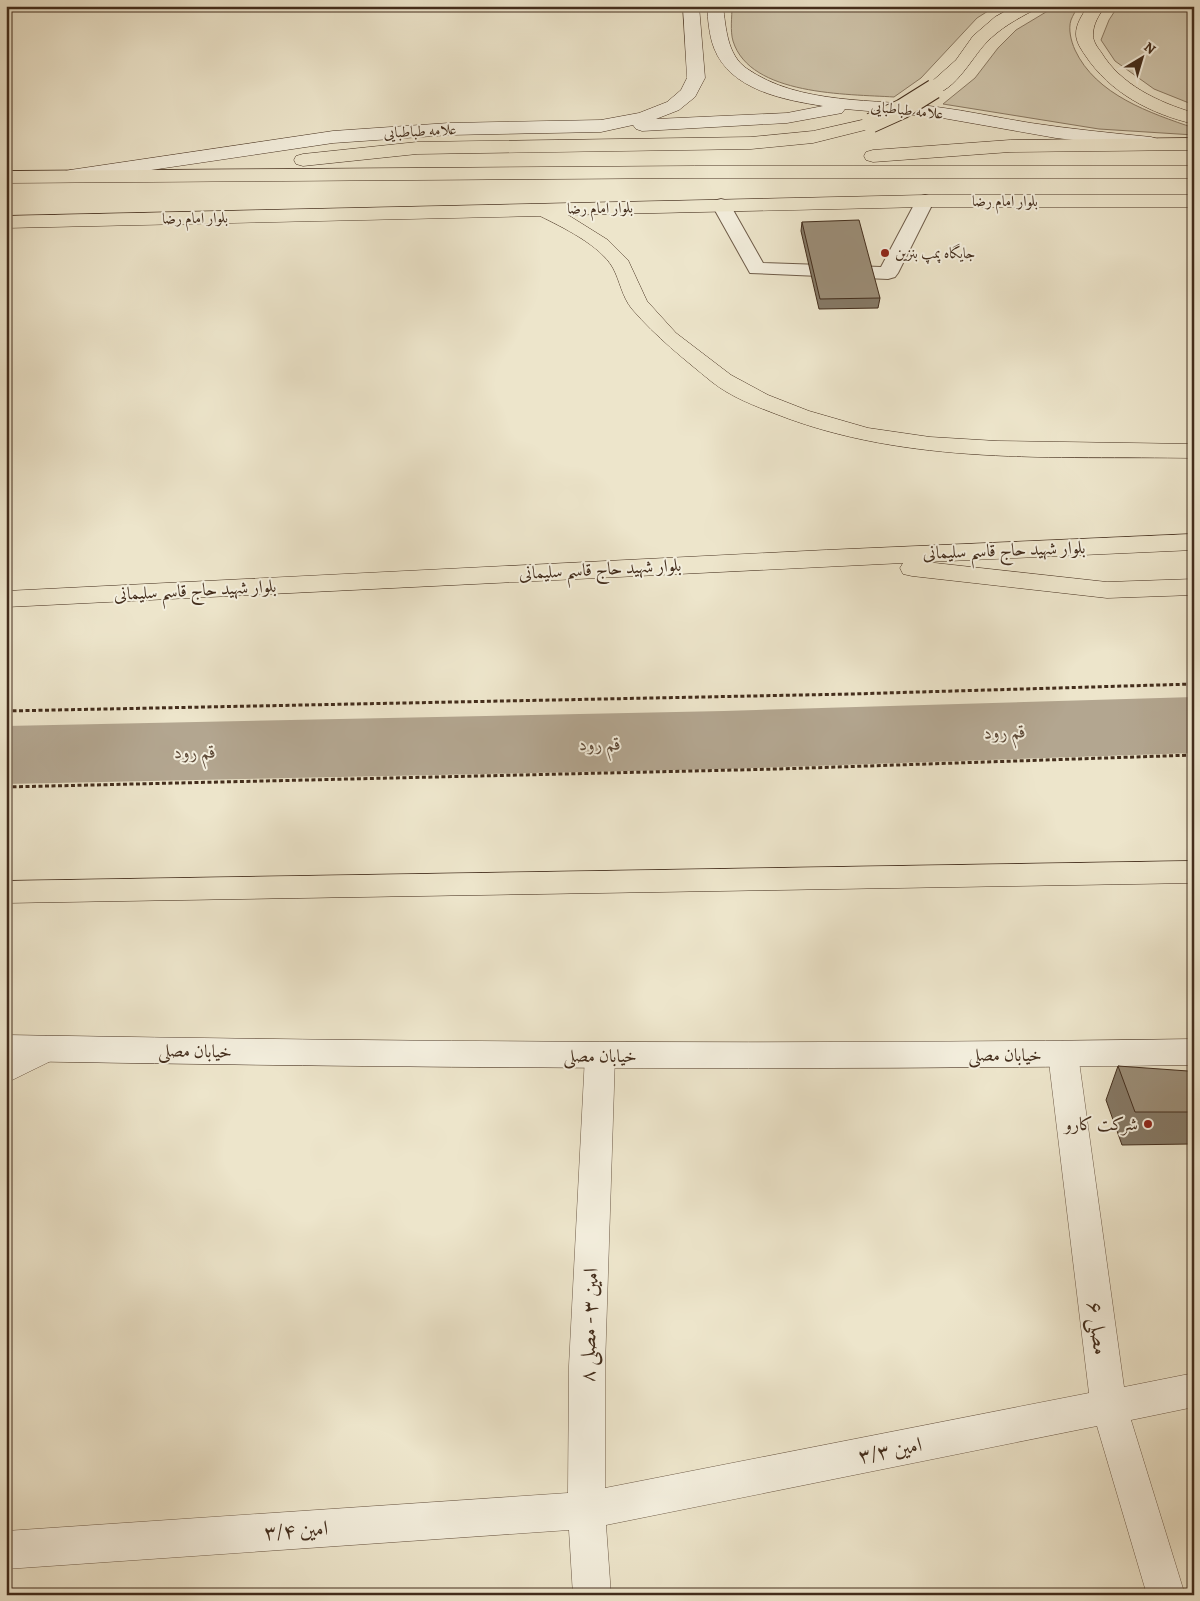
<svg xmlns="http://www.w3.org/2000/svg" width="1200" height="1601" font-family="Alegreya,Amiri,serif">
  <rect width="100%" height="100%" fill="#ede5cb"/>
  <filter id="stains"><feTurbulence type="fractalNoise" baseFrequency=".004" numOctaves="4"/><feColorMatrix values="0 0 0 0 .2 0 0 0 0 .09 0 0 0 0 .02 0 0 0 .5 -.17"/></filter>
  <radialGradient id="worn" r=".72"><stop offset=".6" stop-color="#630" stop-opacity="0"/><stop offset="1" stop-color="#630" stop-opacity=".3"/></radialGradient>
  <!-- green -->
  <g fill="#d0c6ad" stroke="#8a7a64">
    <path d="M 732,6 L 996,6 L 977,18 L 921,78 L 894,97 C 848,94 750,96 733,41 C 730,31 732,17 732,6 Z"/>
    <path d="M 1056,6 L 1079,6 C 1076,10 1073,15 1071,20 C 1068,29 1071,41 1075,50 C 1096,95 1150,113 1194,128 L 1194,135 L 1099,129 L 943,104 L 975,78 L 998,48 L 1016,30 Z"/>
    <path d="M 1118,6 L 1194,6 L 1194,105 L 1154,89 L 1115,61 L 1101,40 L 1109,20 Z"/>
  </g>
  <g fill="none" stroke-linecap="round" stroke-linejoin="round">
    <!-- river -->
    <path fill="#b3a690" fill-rule="evenodd" d="M 1194,697 L 1194,753 L 724,769 L 6,784 L 6,726 L 724,711 Z"/>
    <!-- lane casing -->
    <g stroke="#6e5b48" stroke-width="2">
      <path id="lane" d="M 925,195 L 932,197 L 934,201 L 898,273 L 895,277 L 888,279 L 750,273 L 712,205 L 714,201 L 721,199 L 728,201 L 763,263 L 881,267 L 916,201 L 918,197 Z"/>
    </g>
    <!-- street casing -->
    <g stroke="#6e5b48" stroke-width="1">
      <g id="street">
        <path d="M 46,1036 L 57,1040 L 61,1049 L 57,1058 L 6,1083 L 6,1055 Z"/>
        <path d="M 1063,1041 L 1074,1045 L 1078,1054 L 1124,1387 L 1194,1373 L 1194,1407 L 1131,1420 L 1185,1595 L 1147,1595 L 1097,1426 L 606,1525 L 611,1595 L 573,1595 L 569,1530 L 6,1569 L 6,1531 L 568,1493 L 569,1366 L 585,1056 L 589,1047 L 600,1043 L 611,1047 L 615,1056 L 605,1366 L 605,1488 L 1089,1393 L 1048,1054 L 1052,1045 Z"/>
      </g>
    </g>
    <!-- secondary casing -->
    <g stroke="#432d1c" stroke-width="1">
      <g id="secondary">
        <path d="M 683,6 L 699,6 L 705,78 L 695,97 L 679,110 L 656,119 L 787,113 L 823,106 C 784,100 730,90 714,48 C 709,35 708,20 707,6 L 723,6 C 726,28 727,54 746,68 C 800,106 875,98 937,107 C 969,111 999,118 1031,123 C 1071,129 1111,133 1151,137 L 1158,139 L 1160,143 L 1158,147 L 1151,149 L 1056,138 L 937,117 L 845,109 L 842,113 L 787,123 L 642,131 L 636,129 L 633,125 L 601,132 L 449,135 L 333,143 L 70,182 L 63,180 L 60,176 L 63,172 L 70,170 L 333,131 L 449,123 L 601,120 L 639,113 L 667,102 L 681,90 L 687,78 Z"/>
        <path d="M 6,1035 C 402,1042 798,1045 1194,1039 L 1194,1065 C 798,1071 402,1068 6,1061 Z"/>
      </g>
    </g>
    <!-- primary casing -->
    <g stroke="#432d1c" stroke-width="1">
      <g id="primary">
        <path d="M 1015,6 L 1036,6 L 1034,10 C 1017,19 1000,28 986,43 C 972,57 951,99 928,93 L 925,89 L 928,85 L 956,60 L 973,36 L 995,17 Z"/>
        <path d="M 1088,6 L 1105,6 C 1099,15 1093,24 1093,35 C 1093,41 1097,47 1101,52 C 1121,85 1158,102 1194,113 L 1194,124 C 1151,114 1110,93 1085,55 C 1081,49 1076,42 1076,34 C 1076,24 1082,15 1088,6 Z"/>
        <path d="M 871,118 L 877,119 L 880,123 L 877,127 L 813,143 L 751,149 L 417,154 L 303,166 L 296,164 L 294,160 L 296,156 L 303,154 L 417,142 L 751,137 L 813,131 Z"/>
        <path d="M 1194,138 L 1194,150 L 1010,152 L 873,162 L 866,160 L 864,156 L 866,152 L 873,150 L 1010,140 Z"/>
        <path d="M 695,166 L 1194,166 L 1194,178 L 695,178 L 6,183 L 6,171 Z"/>
        <path d="M 925,195 L 1194,195 L 1194,207 L 925,207 L 568,215 L 608,240 L 628,260 L 647,301 L 676,333 L 731,375 L 768,395 L 809,411 L 868,428 L 930,437 L 997,441 L 1194,444 L 1194,458 C 1054,456 908,466 776,414 C 755,406 731,397 712,382 C 684,359 656,337 632,309 C 622,297 620,281 613,268 C 600,245 562,227 540,216 L 6,228 L 6,216 Z"/>
        <path d="M 1194,534 L 1194,550 L 926,562 L 1107,582 L 1194,579 L 1194,595 L 1107,598 L 912,576 L 903,574 L 900,568 L 903,563 L 6,607 L 6,591 L 826,550 Z"/>
        <path d="M 1194,861 L 1194,883 L 6,903 L 6,881 Z"/>
      </g>
    </g>
    <!-- path -->
    <g stroke="#432d1c" stroke-width="3" stroke-dasharray="4 2.5" stroke-linecap="butt">
      <path d="M 6,711 L 851,694 L 1194,684"/>
      <path d="M 6,787 L 778,769 L 1194,755"/>
    </g>
    <!-- lane -->
    <use href="#lane" fill="#f3eedd" fill-rule="evenodd"/>
    <!-- street -->
    <use href="#street" fill="#f3eedd" fill-rule="evenodd"/>
    <!-- secondary -->
    <use href="#secondary" fill="#f3eedd" fill-rule="evenodd"/>
    <!-- primary -->
    <use href="#primary" fill="#ede5cb" fill-rule="evenodd"/>
    <!-- primary-bridge casing -->
    <g stroke="#432d1c" stroke-width="21" stroke-linecap="butt">
      <path id="primary-bridge" d="M 871,123 L 902,109 L 934,89"/>
    </g>
    <!-- primary-bridge -->
    <use href="#primary-bridge" stroke="#ede5cb" stroke-width="19"/>
  </g>
  <!-- wall -->
  <g fill="#857966" stroke="#432d1c">
    <path d="M 802,222 L 880,298 L 878,308 L 819,309 L 801,231 Z"/>
    <path d="M 1118,1066 L 1194,1085 L 1194,1136 L 1190,1144 L 1122,1145 L 1106,1100 Z"/>
  </g>
  <!-- building -->
  <g fill="#9b8d77" stroke="#432d1c">
    <path d="M 859,220 L 880,298 L 820,299 L 802,222 Z"/>
    <path d="M 1118,1066 L 1188,1071 L 1194,1085 L 1194,1112 L 1135,1112 Z"/>
  </g>
  <!-- markers -->
  <g fill="#8f2418" stroke="#f3eedd" stroke-width="2">
    <circle cx="885" cy="253" r="5"/>
    <circle cx="1148" cy="1124" r="5"/>
  </g>
  <g text-anchor="middle" stroke-width="4" stroke-linejoin="round" paint-order="stroke">
    <!-- far-street labels -->
    <g font-size="15" fill="#432d1c" stroke="#f3eedd">
      <text transform="translate(907 110) rotate(6)" y="5">علامه طباطبایی</text>
      <text transform="translate(420 131) rotate(-3)" y="5">علامه طباطبایی</text>
      <text x="1005" y="206">بلوار امام رضا</text>
      <text transform="translate(600 208) rotate(-1)" y="5">بلوار امام رضا</text>
      <text transform="translate(195 218) rotate(-1)" y="5">بلوار امام رضا</text>
    </g>
    <!-- far-poi labels -->
    <g font-size="15" fill="#432d1c" stroke="#f3eedd" text-anchor="start">
      <text x="895" y="258">جایگاه پمپ بنزین</text>
    </g>
    <!-- street labels -->
    <g font-size="18" fill="#432d1c" stroke="#f3eedd">
      <text transform="translate(1004 550) rotate(-2)" y="6">بلوار شهید حاج قاسم سلیمانی</text>
      <text transform="translate(600 569) rotate(-3)" y="6">بلوار شهید حاج قاسم سلیمانی</text>
      <text transform="translate(195 590) rotate(-3)" y="6">بلوار شهید حاج قاسم سلیمانی</text>
      <text transform="translate(195 1051) rotate(1)" y="6">خیابان مصلی</text>
      <text x="1005" y="1061">خیابان مصلی</text>
      <text x="600" y="1062">خیابان مصلی</text>
    </g>
    <!-- poi labels -->
    <g font-size="18" fill="#432d1c" stroke="#f3eedd" text-anchor="end">
      <text x="1138" y="1130">شرکت کارو</text>
    </g>
    <!-- water labels -->
    <g font-size="19" font-style="italic" fill="#5f4b39" stroke="#f3eedd">
      <text transform="translate(1005 731) rotate(-2)" y="7">قم رود</text>
      <text transform="translate(600 743) rotate(-1)" y="7">قم رود</text>
      <text transform="translate(195 751) rotate(-1)" y="7">قم رود</text>
    </g>
    <!-- near-street labels -->
    <g font-size="21" fill="#432d1c" stroke="#f3eedd">
      <text transform="translate(589 1325) rotate(-88)" y="7">امین ۳ - مصلی ۸</text>
      <text transform="translate(1098 1328) rotate(83)" y="7">مصلی ۶</text>
      <text transform="translate(890 1450) rotate(-11)" y="7">امین ۳/۳</text>
      <text transform="translate(296 1530) rotate(-4)" y="7">امین ۳/۴</text>
    </g>
  </g>
  <!-- margin -->
  <rect width="1200" height="1601" fill="none" stroke="#ede5cb" stroke-width="25"/>
  <rect x="8" y="8" width="1185" height="1586" fill="none" stroke="#432d1c" stroke-width="2.5"/>
  <rect x="12" y="12" width="1175" height="1576" fill="none" stroke="#432d1c"/>
  <!-- north arrow -->
  <g transform="translate(1142 58) rotate(38)" stroke="#f3eedd" stroke-width="4" paint-order="stroke">
  <path d="M0-4L9 19L0 12L-9 19Z" fill="#432d1c"/>
  <text y="-8" font-size="14" font-weight="bold" text-anchor="middle" fill="#432d1c">N</text>
  </g>
  <rect width="100%" height="100%" filter="url(#stains)"/>
  <rect width="100%" height="100%" fill="url(#worn)"/>
</svg>
